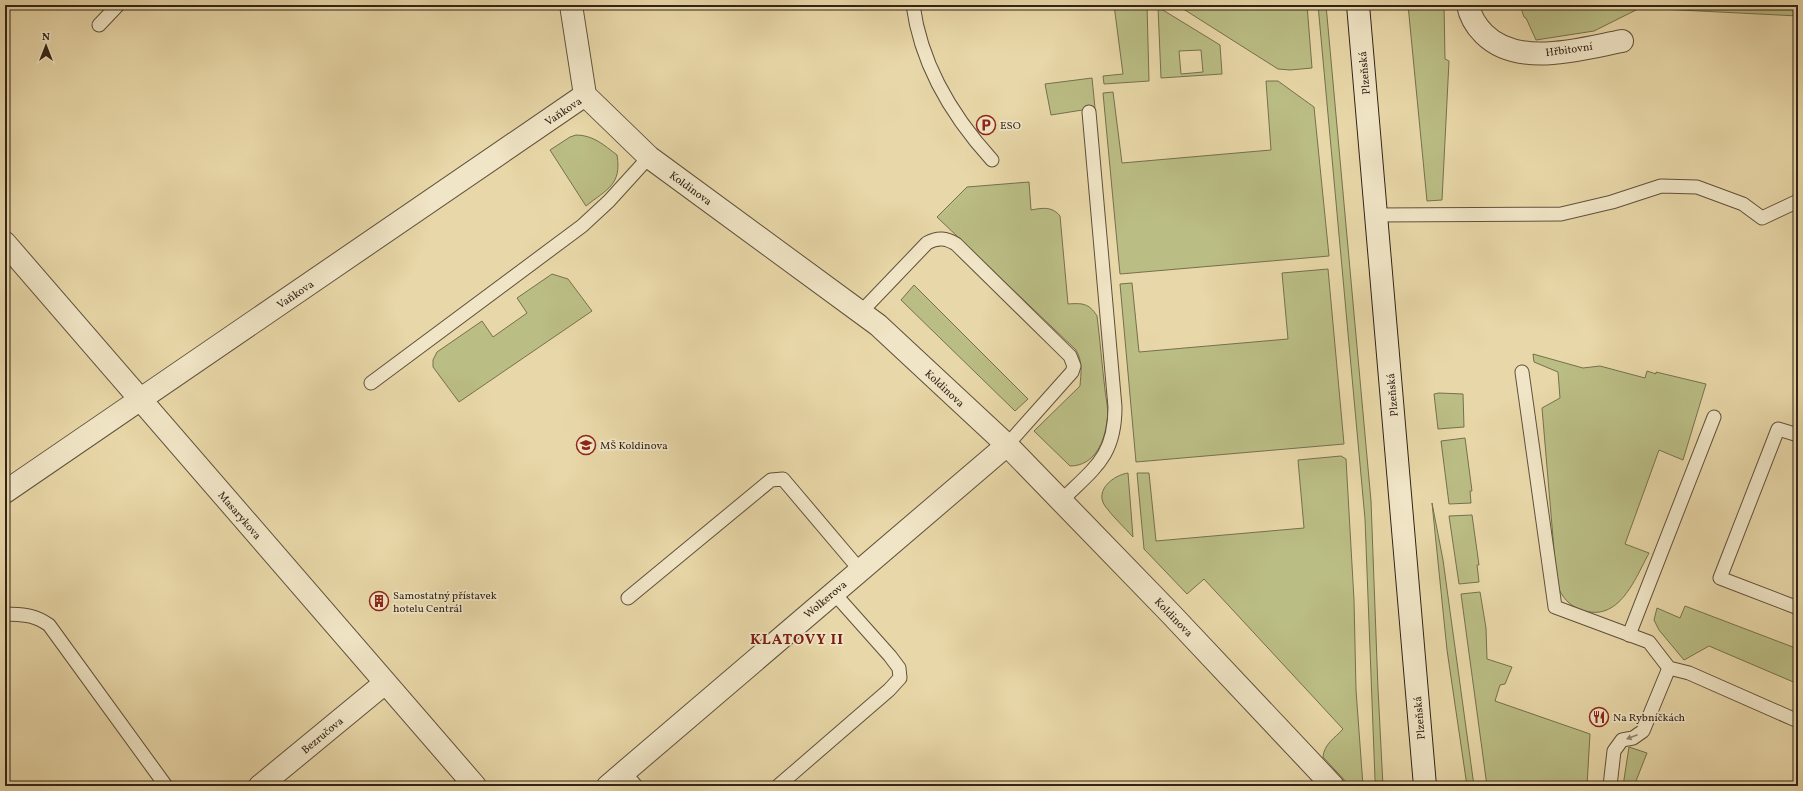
<svg xmlns="http://www.w3.org/2000/svg" width="1803" height="791" font-family="Vollkorn,serif">
  <rect width="100%" height="100%" fill="#e8d7a8"/>
  <filter id="stains"><feTurbulence type="fractalNoise" baseFrequency=".005" numOctaves="4"/><feColorMatrix values="0 0 0 0 .2 0 0 0 0 .09 0 0 0 0 .02 0 0 0 .5 -.17"/></filter>
  <radialGradient id="worn" r=".72"><stop offset=".6" stop-color="#630" stop-opacity="0"/><stop offset="1" stop-color="#630" stop-opacity=".3"/></radialGradient>
  <!-- green -->
  <g fill="#babd84" stroke="#76704e" fill-rule="evenodd">
    <path d="M 1114,5 L 1147,5 L 1149,81 L 1104,84 L 1103,76 L 1123,74 Z"/>
    <path d="M 1177,5 L 1307,5 L 1312,68 L 1290,70 L 1278,69 Z"/>
    <path d="M 1318,5 L 1326,5 L 1371,501 L 1378,689 L 1383,786 L 1376,786 L 1375,779 L 1365,519 Z"/>
    <path d="M 1408,5 L 1444,5 L 1445,59 L 1449,61 L 1442,200 L 1427,201 Z"/>
    <path d="M 1520,5 L 1798,5 L 1798,16 L 1640,8 L 1594,31 L 1536,40 L 1526,18 L 1524,17 Z"/>
    <path d="M 1158,7 L 1220,45 L 1222,74 L 1161,78 ZM 1201,50 L 1203,72 L 1181,74 L 1179,51 Z"/>
    <path d="M 1092,78 L 1095,108 L 1051,115 L 1045,84 Z"/>
    <path d="M 1266,81 L 1278,81 L 1314,107 L 1329,256 L 1120,274 L 1103,93 L 1113,92 L 1122,163 L 1271,150 Z"/>
    <path d="M 576,135 C 593,135 604,145 617,155 C 622,185 607,189 586,206 L 550,150 L 570,137 Z"/>
    <path d="M 1029,182 L 1031,210 C 1042,208 1052,206 1060,216 L 1068,304 C 1082,303 1089,303 1097,316 C 1100,340 1102,365 1105,390 C 1106,399 1109,411 1107,420 C 1105,441 1095,466 1070,466 L 1034,431 L 1080,386 C 1081,373 1083,362 1076,350 L 937,217 L 967,187 Z"/>
    <path d="M 1328,269 L 1344,444 L 1136,462 L 1120,284 L 1132,283 L 1139,352 L 1288,339 L 1282,273 Z"/>
    <path d="M 552,274 L 568,279 L 592,311 L 459,402 L 433,367 L 433,360 L 437,352 L 482,321 L 493,337 L 527,313 L 517,298 Z"/>
    <path d="M 914,285 L 1028,399 L 1015,411 L 901,300 Z"/>
    <path d="M 1533,354 L 1583,368 L 1600,366 L 1645,378 L 1647,371 L 1656,374 L 1656,372 L 1706,384 L 1683,460 L 1659,450 L 1625,544 L 1649,553 C 1635,579 1619,623 1582,610 C 1569,606 1562,597 1557,585 L 1542,408 L 1560,398 L 1558,372 L 1534,362 Z"/>
    <path d="M 1439,393 L 1463,394 L 1464,427 L 1438,429 L 1434,394 Z"/>
    <path d="M 1465,438 L 1472,491 L 1470,491 L 1471,503 L 1449,504 L 1441,441 Z"/>
    <path d="M 1341,456 L 1346,459 L 1354,600 L 1356,690 L 1363,786 L 1350,786 L 1323,757 C 1324,744 1335,738 1343,729 L 1204,579 L 1187,594 L 1144,549 L 1137,473 L 1149,473 L 1156,541 L 1304,528 L 1298,460 Z"/>
    <path d="M 1128,473 L 1133,537 C 1124,527 1113,517 1105,506 C 1094,490 1114,475 1128,473 Z"/>
    <path d="M 1432,503 L 1443,560 L 1474,786 L 1467,786 L 1447,650 Z"/>
    <path d="M 1472,515 L 1479,565 L 1477,565 L 1479,582 L 1459,584 L 1449,516 Z"/>
    <path d="M 1480,592 L 1486,628 L 1487,659 L 1512,667 L 1505,684 L 1500,685 L 1495,701 L 1590,734 L 1587,786 L 1487,786 L 1461,594 Z"/>
    <path d="M 1685,606 L 1798,649 L 1798,684 L 1709,646 L 1684,660 L 1659,630 L 1654,620 L 1657,608 L 1680,618 Z"/>
    <path d="M 1629,747 L 1647,753 L 1634,786 L 1623,786 Z"/>
  </g>
  <g fill="none" stroke-linecap="round" stroke-linejoin="round">
    <!-- service casing -->
    <g stroke="#60513b" stroke-width="15">
      <g id="service">
        <path d="M 913,5 C 921,65 952,116 992,160"/>
        <path d="M 99,25 L 118,5"/>
        <path d="M 1376,215 L 1561,214 L 1612,202 L 1661,186 L 1697,187 L 1743,204 L 1762,218 L 1798,201"/>
        <path d="M 861,312 L 927,243 C 938,237 946,238 956,244 L 1070,356 L 1074,366 L 1072,372 L 1007,445"/>
        <path d="M 1522,372 L 1555,607 L 1649,642 L 1669,668 L 1689,673 L 1798,721"/>
        <path d="M 371,383 L 582,226 L 609,201 L 649,157"/>
        <path d="M 1798,435 L 1778,429 L 1720,578 L 1798,608"/>
        <path d="M 1061,501 C 1094,468 1115,457 1115,407 L 1089,112"/>
        <path d="M 628,598 L 771,480 L 783,479 L 860,570"/>
        <path d="M 5,614 C 24,615 33,614 49,625 L 166,786"/>
        <path d="M 1629,635 L 1714,417"/>
        <path d="M 623,771 L 636,786"/>
        <path d="M 778,786 L 889,690 L 900,678 L 899,668 L 890,656 L 833,592"/>
        <path d="M 1610,786 L 1614,751 L 1622,740 L 1633,738 L 1643,731 L 1669,668"/>
      </g>
    </g>
    <!-- minor casing -->
    <g stroke="#60513b" stroke-width="24">
      <g id="minor">
        <path d="M 571,5 L 585,95 L 649,157 L 878,325 L 1007,445 L 1170,613 L 1333,786"/>
        <path d="M 1468,5 C 1470,16 1476,26 1484,34 C 1518,68 1580,49 1622,41"/>
        <path d="M 5,243 L 475,786"/>
        <path d="M 5,492 L 585,95"/>
        <path d="M 260,786 L 385,683"/>
        <path d="M 608,786 L 1007,445"/>
      </g>
    </g>
    <!-- secondary casing -->
    <g stroke="#322417" stroke-width="24">
      <path id="secondary" d="M 1358,5 L 1425,786"/>
    </g>
    <!-- service -->
    <use href="#service" stroke="#f0e5c6" stroke-width="13"/>
    <!-- minor -->
    <use href="#minor" stroke="#f0e5c6" stroke-width="22"/>
    <!-- secondary -->
    <use href="#secondary" stroke="#f0e5c6" stroke-width="22"/>
  </g>
  <!-- one-way arrows -->
  <defs><path id="oneway-solid" d="M-6-.8H1V-3.2L6.5 0L1 3.2V.8H-6Z"/></defs>
  <use fill="#91846e" href="#oneway-solid" transform="translate(1632 737) rotate(159)"/>
  <!-- icons -->
  <defs>
    <g id="parking-ring" transform="scale(1)"><circle r="9.5" fill="#f0e5c6" stroke="#8f2418" stroke-width="1.5"/><path d="M-3.5-5.5H1a3.5 3.5 0 0 1 0 7H-1V5.5H-3.5ZM-1-3.4V-.6H.8a1.4 1.4 0 0 0 0-2.8Z" fill="#8f2418"/></g>
    <g id="school-ring" transform="scale(1)"><circle r="9.5" fill="#f0e5c6" stroke="#8f2418" stroke-width="1.5"/><path d="M0-5L7-2L0 1L-7-2ZM-4 1L0 2.5L4 1V4Q0 6-4 4Z" fill="#8f2418"/></g>
    <g id="building-ring" transform="scale(1)"><circle r="9.5" fill="#f0e5c6" stroke="#8f2418" stroke-width="1.5"/><path d="M-4-6H4V6H1V3H-1V6H-4ZM-2.5-4.3h1.7v1.8h-1.7ZM.8-4.3h1.7v1.8H.8ZM-2.5-1h1.7V.8h-1.7ZM.8-1h1.7V.8H.8Z" fill="#8f2418"/></g>
    <g id="restaurant-ring" transform="scale(1)"><circle r="9.5" fill="#f0e5c6" stroke="#8f2418" stroke-width="1.5"/><path d="M-5-6h1v4h1v-4h1v4h1v-4h1v5L-1.5 .5V6h-2V.5L-5-1ZM5-6V6H3V1.5H1.5Q1.5-4 5-6Z" fill="#8f2418"/></g>
  </defs>
  <g fill-rule="evenodd">
    <use href="#parking-ring" x="986" y="125"/>
    <use href="#school-ring" x="586" y="445"/>
    <use href="#building-ring" x="379" y="601"/>
    <use href="#restaurant-ring" x="1599" y="717"/>
  </g>
  <g text-anchor="middle" stroke-width="3.5" stroke-linejoin="round" paint-order="stroke">
    <!-- street labels -->
    <g font-size="11" fill="#322417" stroke="#f0e5c6">
      <text transform="translate(1569 49) rotate(-8)" y="4">Hřbitovní</text>
      <text transform="translate(1364 73) rotate(-95)" y="4">Plzeňská</text>
      <text transform="translate(563 111) rotate(-34)" y="4">Vaňkova</text>
      <text transform="translate(691 188) rotate(36)" y="4">Koldinova</text>
      <text transform="translate(295 294) rotate(-34)" y="4">Vaňkova</text>
      <text transform="translate(945 388) rotate(43)" y="4">Koldinova</text>
      <text transform="translate(1392 395) rotate(-95)" y="4">Plzeňská</text>
      <text transform="translate(240 515) rotate(49)" y="4">Masarykova</text>
      <text transform="translate(825 599) rotate(-40)" y="4">Wolkerova</text>
      <text transform="translate(1174 617) rotate(46)" y="4">Koldinova</text>
      <text transform="translate(1419 718) rotate(-95)" y="4">Plzeňská</text>
      <text transform="translate(322 735) rotate(-40)" y="4">Bezručova</text>
    </g>
    <!-- poi labels -->
    <g font-size="11" fill="#322417" stroke="#f0e5c6" text-anchor="start">
      <text x="1000" y="129">ESO</text>
      <text x="600" y="449">MŠ Koldinova</text>
      <text x="393" y="599">Samostatný přístavek<tspan x="393" dy="13">hotelu Centrál</tspan></text>
      <text x="1613" y="721">Na Rybníčkách</text>
    </g>
    <!-- district labels -->
    <g font-size="15" font-weight="bold" letter-spacing="1" fill="#7a1f14" stroke="#f0e5c6">
      <text x="797" y="644">KLATOVY II</text>
    </g>
  </g>
  <!-- margin -->
  <rect width="1803" height="791" fill="none" stroke="#e8d7a8" stroke-width="20"/>
  <rect x="6" y="6" width="1791" height="779" fill="none" stroke="#322417" stroke-width="2"/>
  <rect x="10" y="10" width="1783" height="771" fill="none" stroke="#322417"/>
  <!-- north arrow -->
  <g transform="translate(46 46)" stroke="#f0e5c6" stroke-width="3" paint-order="stroke">
  <path d="M0-3L7 15L0 10L-7 15Z" fill="#322417"/>
  <text y="-6" font-size="11" font-weight="bold" text-anchor="middle" fill="#322417">N</text>
  </g>
  <rect width="100%" height="100%" filter="url(#stains)"/>
  <rect width="100%" height="100%" fill="url(#worn)"/>
</svg>
